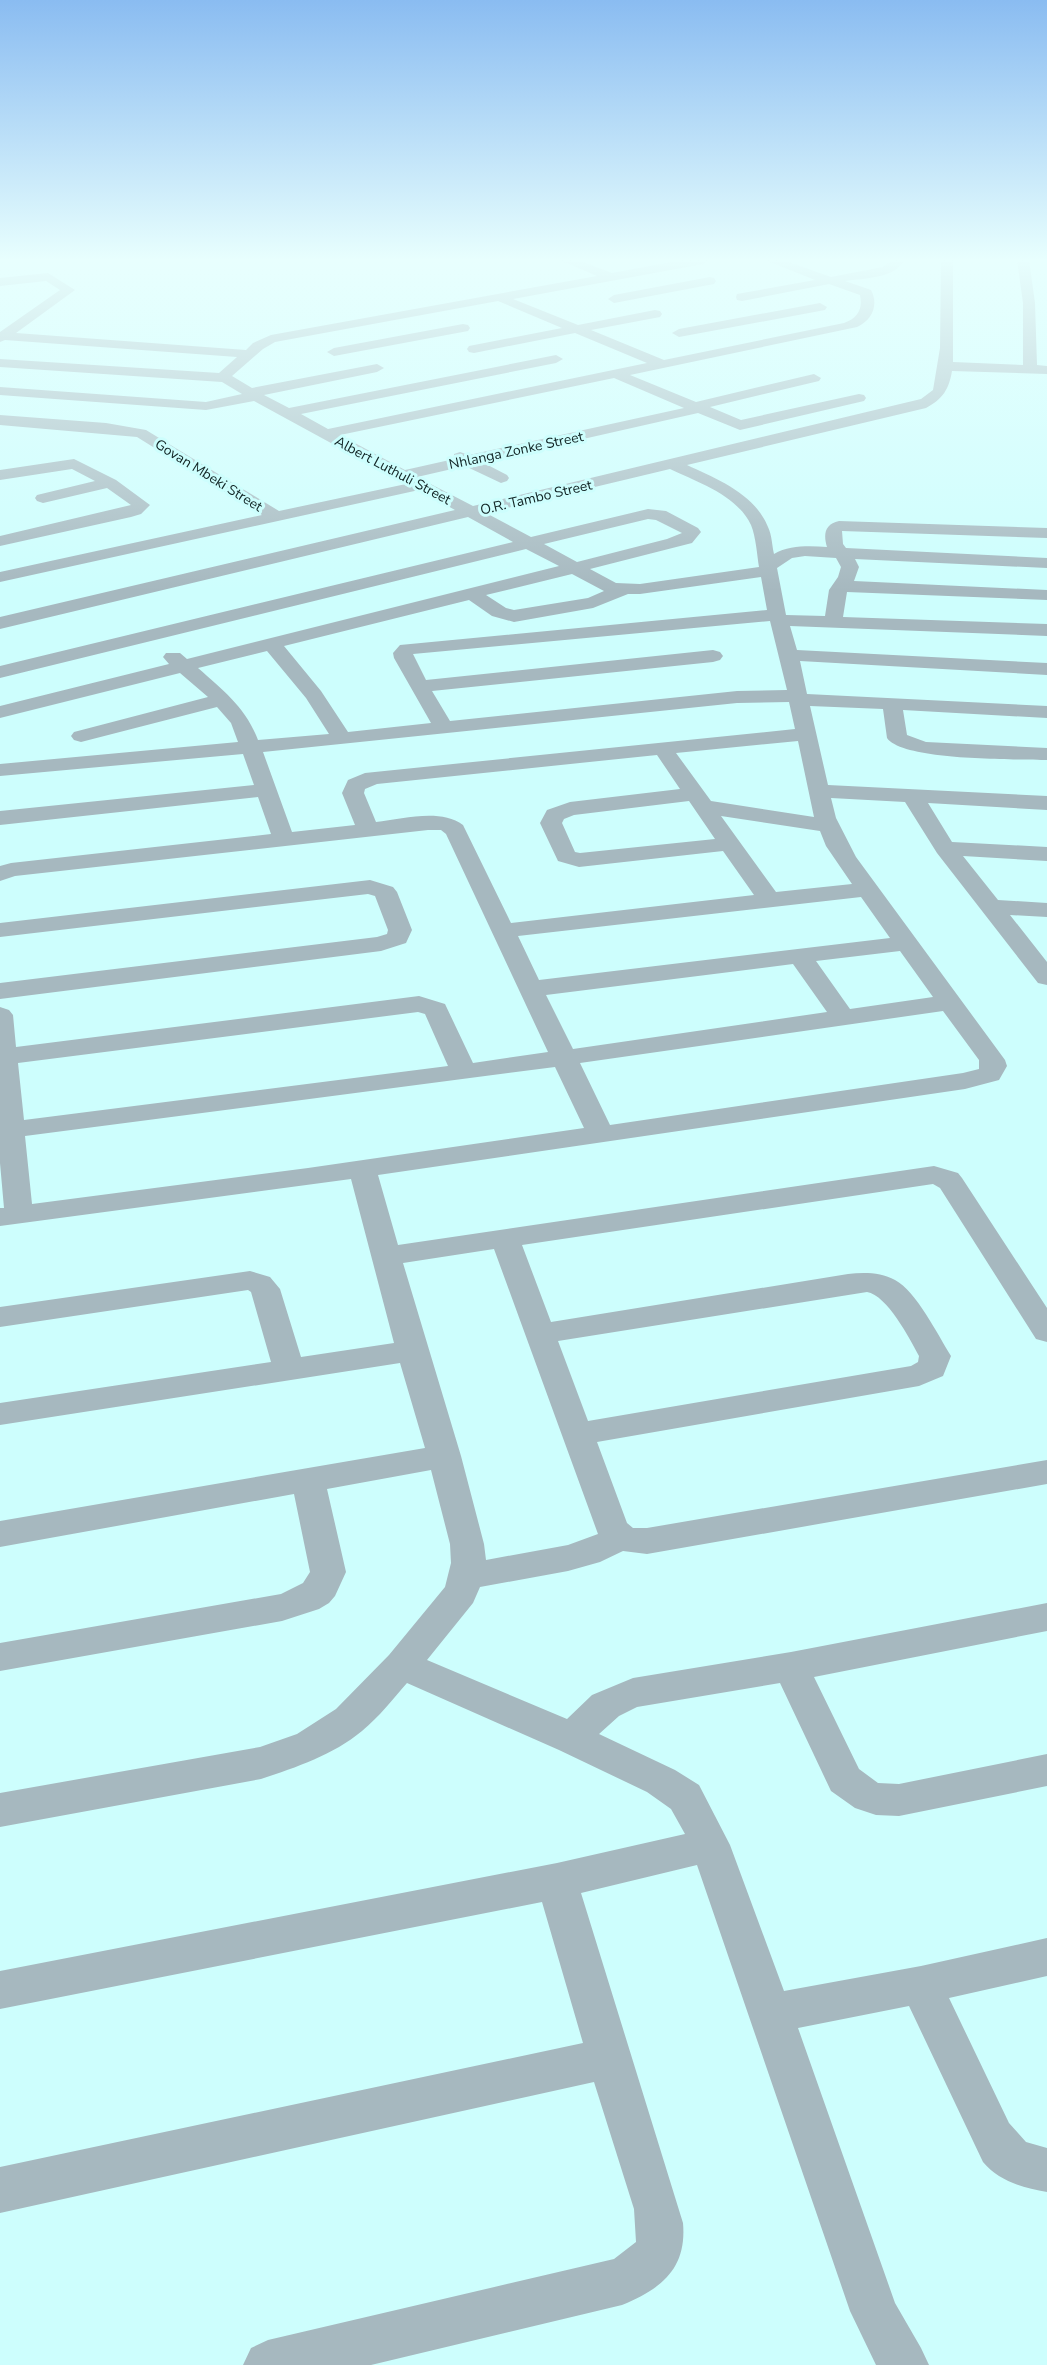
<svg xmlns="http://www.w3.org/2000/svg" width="1047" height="2365" font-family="'Nunito Sans',sans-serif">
  <rect width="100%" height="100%" fill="#cdfefd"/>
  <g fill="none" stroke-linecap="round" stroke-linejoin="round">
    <!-- minor -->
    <g fill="#a6b8bf" fill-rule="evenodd">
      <path d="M 560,260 L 578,260 L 612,273 L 682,260 L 709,260 L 703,264 L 513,299 L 578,325 L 655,310 L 660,311 L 662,314 L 660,317 L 591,330 L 664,360 L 844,323 C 858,318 863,309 860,295 L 829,284 L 742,301 L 737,300 L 736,297 L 737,294 L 815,280 L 765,260 L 783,260 L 831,277 L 883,267 L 892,260 L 904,260 C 895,279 863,278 845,281 L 871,290 C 879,305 872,320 857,327 L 630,375 L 696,402 L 814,374 L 821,378 L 819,381 L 710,407 L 741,420 L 859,394 L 864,395 L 866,398 L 864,401 L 740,430 L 698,413 L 482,462 L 507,475 L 509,478 L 507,481 L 501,483 L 465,466 L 417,477 L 473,506 L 921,399 L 933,390 L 940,348 L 941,260 L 953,260 L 953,362 L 1023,365 L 1023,303 L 1017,260 L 1029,260 L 1035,303 L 1037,365 L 1047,366 L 1047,374 L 952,371 C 949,389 943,399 926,408 L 687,465 C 717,479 755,494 768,527 C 772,535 772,546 774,554 C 790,545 809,546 827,547 C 823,534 825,524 839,521 L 1047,528 L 1047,538 L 842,531 L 843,544 L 846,548 L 1047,558 L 1047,568 L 855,559 L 859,567 L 854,581 L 1047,590 L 1047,600 L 847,592 L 843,617 L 1047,624 L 1047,636 L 790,626 L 797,650 L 1047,663 L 1047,675 L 800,661 L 807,694 L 1047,706 L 1047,718 L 903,710 L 907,735 L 926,742 L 1047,748 L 1047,760 C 1016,759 903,761 887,738 L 883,709 L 810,706 L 828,785 L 1047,796 L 1047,810 L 928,803 L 952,842 L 1047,847 L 1047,861 L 963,856 L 998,900 L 1047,903 L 1047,917 L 1010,915 L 1047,962 L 1047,985 L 1038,983 L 937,853 L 905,802 L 831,798 L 836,818 L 856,857 L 1005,1060 L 1007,1066 L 999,1080 L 965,1089 L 378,1175 L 398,1245 L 934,1166 L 958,1173 L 962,1178 L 1047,1308 L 1047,1342 L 1036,1339 L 940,1188 L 933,1184 L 522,1245 L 551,1322 L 848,1274 C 863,1272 881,1272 895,1280 C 916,1291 938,1335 951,1356 L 943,1376 L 919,1386 L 597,1442 L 627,1523 L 633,1528 L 647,1528 L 1047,1460 L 1047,1484 L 647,1554 L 623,1551 L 600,1562 L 568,1571 L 480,1587 L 473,1603 L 427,1660 L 567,1719 L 592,1695 L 633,1678 L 791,1652 L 1047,1603 L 1047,1631 L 814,1677 L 859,1769 L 878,1783 L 899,1784 L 1047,1754 L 1047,1786 L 899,1816 L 876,1815 L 855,1808 L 831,1791 L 780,1683 L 637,1707 L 619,1716 L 599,1734 L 675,1770 L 699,1785 L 730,1845 L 784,1991 L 921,1966 L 1047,1938 L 1047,1976 L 949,1998 L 1009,2123 L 1026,2142 L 1047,2148 L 1047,2192 C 1023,2188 999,2181 983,2162 L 909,2006 L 798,2028 L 895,2303 L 921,2348 L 929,2365 L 876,2365 L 850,2311 L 697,1865 L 581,1893 L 683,2223 C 687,2269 661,2289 622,2305 L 371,2365 L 243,2365 L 251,2348 L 268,2340 L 614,2259 L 636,2242 L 634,2209 L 594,2082 L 0,2213 L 0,2167 L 583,2043 L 542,1902 L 0,2009 L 0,1971 L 557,1863 L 685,1834 L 671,1809 L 647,1792 L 559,1750 L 407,1683 C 393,1699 379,1717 362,1731 C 333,1755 297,1767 261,1779 L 0,1827 L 0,1793 L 260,1747 L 297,1734 L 336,1709 L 389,1655 L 445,1587 L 451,1563 L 450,1544 L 431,1470 L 327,1489 L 346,1572 L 335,1596 L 329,1603 L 319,1609 L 282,1621 L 0,1671 L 0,1643 L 281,1594 L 303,1583 L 310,1572 L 294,1494 L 0,1547 L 0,1521 L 425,1448 L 400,1363 L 0,1425 L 0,1403 L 271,1362 L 251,1292 L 248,1290 L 0,1327 L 0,1307 L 250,1271 L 270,1277 L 280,1289 L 301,1357 L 394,1343 L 351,1179 L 0,1226 L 0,1208 L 4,1208 L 0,1163 L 0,1007 L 9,1010 L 13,1015 L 16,1047 L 419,996 L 445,1004 L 473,1063 L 548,1052 L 446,834 L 441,830 L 428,830 L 15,876 L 0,881 L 0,866 L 11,863 L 271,834 L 258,797 L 0,825 L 0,811 L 254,785 L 243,754 L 0,776 L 0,764 L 238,742 L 231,723 L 217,707 L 81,742 L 74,740 L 71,736 L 74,732 L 208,697 L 180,673 L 0,718 L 0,706 L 169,664 L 163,657 L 166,653 L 180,653 L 187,659 L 559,566 L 526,549 L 0,678 L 0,666 L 513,542 L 468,517 L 0,629 L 0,617 L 455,510 L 419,490 L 0,582 L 0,572 L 262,515 L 137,437 L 0,425 L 0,415 L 106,423 L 146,430 L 279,511 L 406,484 L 254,401 L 206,410 L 0,395 L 0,387 L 206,402 L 242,394 L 222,382 L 0,367 L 0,359 L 219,373 L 237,357 L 5,340 L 0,342 L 0,332 L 60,290 L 46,281 L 0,286 L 0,278 L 48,273 L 75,290 L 16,333 L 246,350 L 253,343 L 271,335 L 597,276 ZM 498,301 L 562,328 L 469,346 L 467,349 L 469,352 L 474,353 L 575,333 L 647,363 L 328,429 L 301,414 L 556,363 L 563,359 L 556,355 L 289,408 L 264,395 L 377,372 L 384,368 L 377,364 L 252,388 L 232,376 L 263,349 L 275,342 ZM 614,378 L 684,408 L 469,455 L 460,452 L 454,454 L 454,459 L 405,470 L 340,435 ZM 670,469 C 697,482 737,495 751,525 C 756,537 757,555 759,567 L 640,584 L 616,583 L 590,569 L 692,543 L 701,532 L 698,528 L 666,511 L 648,509 L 531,537 L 486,513 ZM 648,519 L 656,520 L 682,533 L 667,539 L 577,562 L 544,544 ZM 805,556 L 836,558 L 841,567 L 838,577 L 829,590 L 825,616 L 786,615 L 777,568 L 792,558 ZM 572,574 L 604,591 L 588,598 L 514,610 L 506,608 L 486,595 ZM 761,577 L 767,610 L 400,645 L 393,653 L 394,658 L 431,723 L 348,732 L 321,691 L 284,646 L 469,600 L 492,616 L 514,622 L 593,608 L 628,594 L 640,594 ZM 770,621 L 787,690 L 737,691 L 450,721 L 432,691 L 713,662 L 720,660 L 723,656 L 720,652 L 713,650 L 426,680 L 413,654 ZM 267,651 L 306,698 L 329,734 L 258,740 C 246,708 223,690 198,668 ZM 789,702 L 795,729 L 365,773 L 348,780 L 342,793 L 355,825 L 292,832 L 263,752 L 737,703 ZM 798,741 L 814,817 L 711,801 L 676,753 ZM 657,755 L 680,789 L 570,802 L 547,810 L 540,823 L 558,861 L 579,867 L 723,851 L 754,895 L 511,923 L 463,825 C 440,808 403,819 376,822 L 364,793 L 365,789 L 377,784 ZM 689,801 L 715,839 L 580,853 L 575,852 L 562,823 L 564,819 L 574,815 ZM 721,816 L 820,831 L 826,846 L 852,884 L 776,892 ZM 861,897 L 890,938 L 539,980 L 518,936 ZM 900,951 L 933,997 L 850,1009 L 816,961 ZM 793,964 L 827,1012 L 573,1049 L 546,995 ZM 943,1011 L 979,1060 L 979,1069 L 963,1073 L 610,1125 L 580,1063 ZM 418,1012 L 425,1014 L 448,1066 L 24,1120 L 18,1063 ZM 555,1067 L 584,1128 L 308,1168 L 32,1204 L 25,1136 ZM 494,1249 L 598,1534 L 568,1545 L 486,1560 L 484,1544 L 461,1456 L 403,1263 ZM 867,1292 C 887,1295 910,1339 919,1356 L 918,1362 L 911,1366 L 588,1421 L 558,1341 Z"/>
      <path d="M 710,277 L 714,278 L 716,281 L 714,284 L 614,303 L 608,299 L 614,295 Z"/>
      <path d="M 820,303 L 827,307 L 825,310 L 679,337 L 672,333 L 679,329 Z"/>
      <path d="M 463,324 L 468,325 L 470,328 L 468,331 L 334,356 L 327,352 L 334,348 Z"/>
      <path d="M 74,459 L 116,480 L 150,505 L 141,514 L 131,517 L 0,546 L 0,536 L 131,505 L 107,488 L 43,503 L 37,501 L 35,498 L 37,495 L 95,481 L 72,469 L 0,480 L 0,470 Z"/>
      <path d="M 370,880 L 393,887 L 397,892 L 412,930 L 406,943 L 381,951 L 0,999 L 0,983 L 377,937 L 387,934 L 388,930 L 375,896 L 368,894 L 0,937 L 0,923 Z"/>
    </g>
  </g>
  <!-- sky -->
  <linearGradient id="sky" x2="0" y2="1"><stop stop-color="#8abcf1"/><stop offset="0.44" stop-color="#e8fffe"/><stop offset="1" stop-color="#e8fffe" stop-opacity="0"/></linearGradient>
  <rect width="1047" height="591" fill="url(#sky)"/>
  <g text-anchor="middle" stroke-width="6" stroke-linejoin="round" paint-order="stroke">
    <!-- far-street labels -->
    <g font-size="14" fill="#112424" stroke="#cdfefd">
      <text transform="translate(516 450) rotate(-12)" y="5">Nhlanga Zonke Street</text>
      <text transform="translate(393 470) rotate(28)" y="5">Albert Luthuli Street</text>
      <text transform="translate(209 475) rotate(32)" y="5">Govan Mbeki Street</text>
      <text transform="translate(536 497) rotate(-13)" y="5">O.R. Tambo Street</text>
    </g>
  </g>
</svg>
